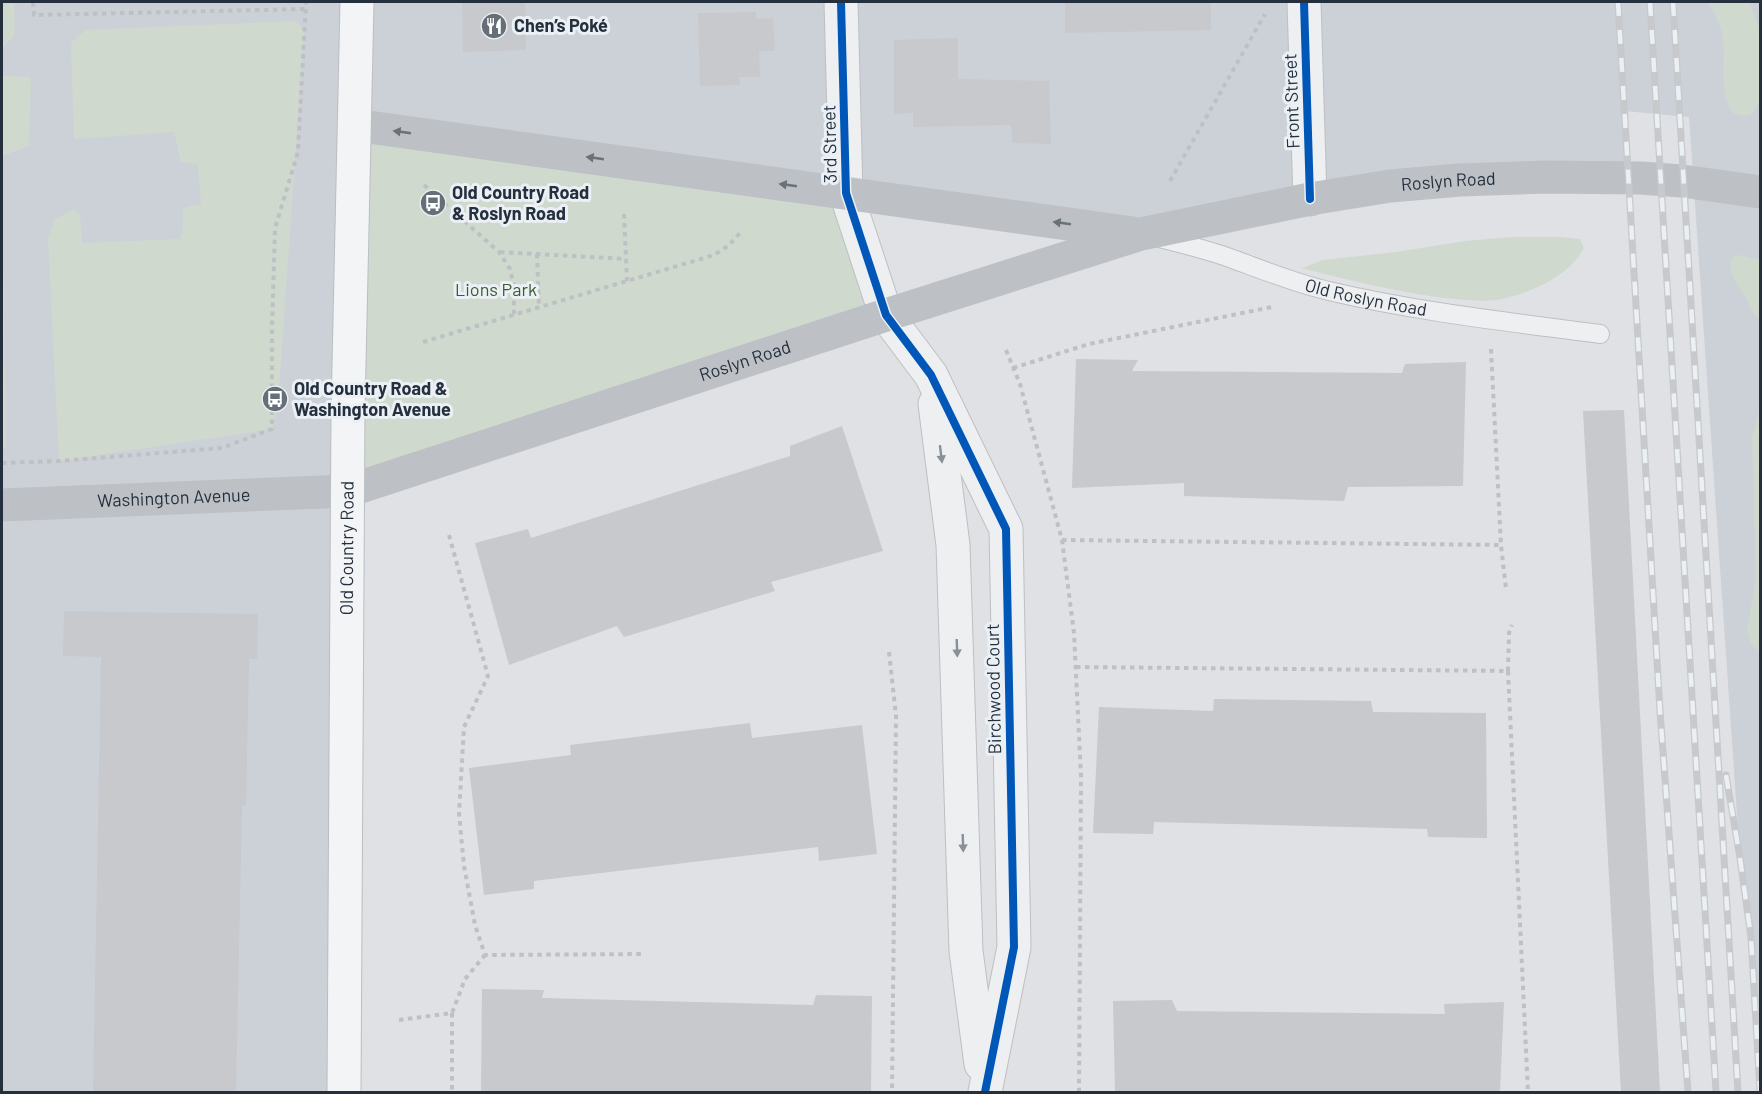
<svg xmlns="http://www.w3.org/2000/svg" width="1762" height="1094" font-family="Barlow,sans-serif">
  <rect width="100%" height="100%" fill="#dfe1e4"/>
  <!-- built -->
  <g fill="#ccd1d8">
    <path d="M 2,2 L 347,2 L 339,1092 L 2,1092 Z"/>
    <path d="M 357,2 L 1760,2 L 1760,1091 L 1751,937 L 1740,858 L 1689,117 L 1624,111 L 1625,175 L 1547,174 L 1141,234 L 354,125 Z"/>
  </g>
  <!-- green -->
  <g fill="#d0d9ce">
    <path d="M 2,2 L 14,2 L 15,34 L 2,49 Z"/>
    <path d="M 1707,2 L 1749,2 L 1760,30 L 1760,102 L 1752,114 L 1744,116 L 1733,113 C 1718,90 1726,66 1723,40 C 1721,25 1715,13 1707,2 Z"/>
    <path d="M 297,21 L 304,31 L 278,405 L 272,429 L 59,461 L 48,238 L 55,219 L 74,209 L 80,215 L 82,243 L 180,239 L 183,230 L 183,208 L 201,204 L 198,165 L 181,162 L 174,132 L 74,139 L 71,43 L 86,30 Z"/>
    <path d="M 2,76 L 31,77 L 29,146 L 2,156 Z"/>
    <path d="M 354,125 L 846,193 L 886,315 L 348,491 Z"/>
    <path d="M 2,208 L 6,447 L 2,447 Z"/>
    <path d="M 1512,237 L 1560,237 L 1580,239 L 1584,248 C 1569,277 1527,295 1496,300 C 1476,302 1456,299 1436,297 C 1391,290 1346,280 1302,268 L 1323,260 L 1396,252 L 1465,241 Z"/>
    <path d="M 1739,255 L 1760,260 L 1760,320 C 1757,317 1753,313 1751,309 C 1749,306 1749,303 1747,300 C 1740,287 1724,272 1733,257 Z"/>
    <path d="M 1760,410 L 1760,653 L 1751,644 L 1747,630 L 1756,580 L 1752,437 Z"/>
  </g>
  <!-- building -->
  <g fill="#c7c9cc">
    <path d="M 462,2 L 525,2 L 526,50 L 463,52 Z"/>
    <path d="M 1065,2 L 1211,2 L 1211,30 L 1065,33 Z"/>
    <path d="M 756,12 L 756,19 L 773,18 L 775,51 L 759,51 L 760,77 L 739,77 L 740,85 L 700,86 L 698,13 Z"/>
    <path d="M 958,38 L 958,79 L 1049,81 L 1051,144 L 1012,143 L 1011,125 L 913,127 L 913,113 L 894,114 L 894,40 Z"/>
    <path d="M 1076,359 L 1138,360 L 1132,371 L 1402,373 L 1405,364 L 1466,362 L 1463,486 L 1348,487 L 1344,501 L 1184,496 L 1184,483 L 1072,488 Z"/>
    <path d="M 1624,410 L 1660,1092 L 1621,1092 L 1583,411 Z"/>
    <path d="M 842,426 L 883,551 L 771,582 L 775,591 L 624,637 L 617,626 L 509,665 L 475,543 L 528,529 L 531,538 L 790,456 L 790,446 Z"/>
    <path d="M 64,611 L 258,614 L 257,659 L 249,659 L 246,806 L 242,806 L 236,1092 L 93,1092 L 101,657 L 63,656 Z"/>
    <path d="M 1214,699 L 1371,701 L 1373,712 L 1486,713 L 1487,838 L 1428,837 L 1427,829 L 1154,822 L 1153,834 L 1093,833 L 1099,707 L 1213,711 Z"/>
    <path d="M 750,723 L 752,738 L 862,725 L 877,854 L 819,861 L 818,847 L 534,881 L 534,889 L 484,895 L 469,768 L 571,755 L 570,745 Z"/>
    <path d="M 482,989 L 544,990 L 542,998 L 813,1005 L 816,995 L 872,996 L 871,1092 L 481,1092 Z"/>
    <path d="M 1172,1000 L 1177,1011 L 1445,1014 L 1444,1004 L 1504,1002 L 1500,1092 L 1115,1092 L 1113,1001 Z"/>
  </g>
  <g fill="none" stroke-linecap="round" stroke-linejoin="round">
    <!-- service casing -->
    <g stroke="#bdbfc2" stroke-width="20">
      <g id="service">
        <path id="s1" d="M 1155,237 C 1180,243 1205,249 1230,258 C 1263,270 1294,283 1329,291 C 1418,312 1510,322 1600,334"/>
      </g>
    </g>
    <!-- minor casing -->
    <g stroke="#bdbfc2" stroke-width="35">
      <g id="minor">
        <path d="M 841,2 L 846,193 L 886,315 L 931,375 L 1006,529 L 1014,947 L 985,1092"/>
        <path d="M 1304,2 L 1310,199"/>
        <path d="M 935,404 L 953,545 L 966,951 L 981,1064"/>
      </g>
    </g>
    <!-- primary casing -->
    <g stroke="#babec2" stroke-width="35">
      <g id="primary">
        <path id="s3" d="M 344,1092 L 348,410 L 357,2"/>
      </g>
    </g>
    <!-- path -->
    <g stroke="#bec0c4" stroke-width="4" stroke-dasharray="4.5 4.5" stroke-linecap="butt">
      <path d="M 33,2 L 34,15 L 306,9"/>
      <path d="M 1170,181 L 1265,14"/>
      <path d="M 424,185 L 499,252 L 510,269 L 514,286 L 514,315"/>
      <path d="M 624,214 L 627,281"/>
      <path d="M 500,252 L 626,259"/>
      <path d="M 537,254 L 539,307"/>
      <path d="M 423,342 L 714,255 L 728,246 L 741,232"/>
      <path d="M 1491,349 L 1501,545 L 1506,589"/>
      <path d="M 1006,350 L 1020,384 L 1062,540 L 1074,633 L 1081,776 L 1079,1092"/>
      <path d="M 1013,368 L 1089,344 L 1272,307"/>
      <path d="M 2,463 L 59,461 L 222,448 L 272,429 L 272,330 L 275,228 L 298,152 L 306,2"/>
      <path d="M 449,535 L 488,676 L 464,727 L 459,813 L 464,866 L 475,925 L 485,955 L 644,954"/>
      <path d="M 1062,540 L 1501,545"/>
      <path d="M 889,652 L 896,716 L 892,1092"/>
      <path d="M 1076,667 L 1508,671 L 1509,633 L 1512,625"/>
      <path d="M 1508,671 L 1528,1092"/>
      <path d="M 452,1013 L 452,1092"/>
      <path d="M 399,1020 L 452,1013 L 465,979 L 485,955"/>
    </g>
    <!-- service -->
    <use href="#service" stroke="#eeeff1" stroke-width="18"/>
    <!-- minor -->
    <use href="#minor" stroke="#eeeff1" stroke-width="33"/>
    <!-- secondary -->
    <g stroke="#bdc0c4" stroke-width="33">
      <path d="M 354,125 L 1133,233"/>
      <path id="s2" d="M 2,505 L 348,491 L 886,315 L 1141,234 L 1310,199 L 1390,186 L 1460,180 L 1546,177 L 1640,178 L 1682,181 L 1760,192"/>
    </g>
    <!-- primary -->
    <use href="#primary" stroke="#f3f4f5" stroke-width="33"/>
    <!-- rail casing -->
    <g stroke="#c7c9cc" stroke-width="7">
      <g id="rail">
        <path d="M 1618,2 L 1660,711 L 1688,1092"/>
        <path d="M 1650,2 L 1716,1092"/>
        <path d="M 1673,2 L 1738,1092"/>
        <path d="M 1726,775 L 1740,858 L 1751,937 L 1760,1091"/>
      </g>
    </g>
    <!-- rail -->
    <use href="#rail" stroke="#ebf0f5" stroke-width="4.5" stroke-dasharray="14" stroke-linecap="butt"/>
    <!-- cycleway casing -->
    <g stroke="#ebf0f5" stroke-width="11">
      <g id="cycleway">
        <path d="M 841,2 L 846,193 L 886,315 L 931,375 L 1006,529 L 1014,947 L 985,1092"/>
        <path d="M 1304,2 L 1310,199"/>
      </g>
    </g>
    <!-- cycleway -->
    <use href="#cycleway" stroke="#0057b8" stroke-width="8"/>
  </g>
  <!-- one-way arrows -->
  <defs><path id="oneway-solid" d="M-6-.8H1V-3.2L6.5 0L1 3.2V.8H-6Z" transform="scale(1.5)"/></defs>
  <g fill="#69717a">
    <use href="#oneway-solid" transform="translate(402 132) rotate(-172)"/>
    <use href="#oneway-solid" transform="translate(595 158) rotate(-172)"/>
    <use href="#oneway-solid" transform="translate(788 185) rotate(-172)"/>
    <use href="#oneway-solid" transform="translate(1062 223) rotate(-172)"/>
  </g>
  <g fill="#8a9098">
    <use href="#oneway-solid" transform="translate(941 454) rotate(83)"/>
    <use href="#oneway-solid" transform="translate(957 648) rotate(88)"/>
    <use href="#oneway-solid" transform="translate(963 843) rotate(88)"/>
  </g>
  <!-- icons -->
  <defs>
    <g id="restaurant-disc" transform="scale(1.35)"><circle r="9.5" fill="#666e78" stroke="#ebf0f5"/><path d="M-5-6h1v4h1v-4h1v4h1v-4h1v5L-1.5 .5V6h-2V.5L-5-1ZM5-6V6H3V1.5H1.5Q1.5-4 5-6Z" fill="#fff"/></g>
    <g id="bus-disc" transform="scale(1.35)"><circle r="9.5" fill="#666e78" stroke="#ebf0f5"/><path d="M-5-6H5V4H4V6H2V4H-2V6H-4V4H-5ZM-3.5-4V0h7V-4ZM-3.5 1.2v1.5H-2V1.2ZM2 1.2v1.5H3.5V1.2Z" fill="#fff"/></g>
  </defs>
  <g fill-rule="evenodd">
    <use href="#restaurant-disc" x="494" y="26"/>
    <use href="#bus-disc" x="433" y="203"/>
    <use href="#bus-disc" x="275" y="399"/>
  </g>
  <g text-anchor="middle" stroke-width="6" stroke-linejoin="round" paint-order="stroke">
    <!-- poi labels -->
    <g font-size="18" font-weight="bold" fill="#25303e" stroke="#ebf0f5" text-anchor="start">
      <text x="514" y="32">Chen’s Poké</text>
      <text x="452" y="199">Old Country Road<tspan x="452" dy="21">&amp; Roslyn Road</tspan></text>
      <text x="294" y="395">Old Country Road &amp;<tspan x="294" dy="21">Washington Avenue</tspan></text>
    </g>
    <!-- street labels -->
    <g font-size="18" fill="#25303e" stroke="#ebf0f5">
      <text transform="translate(1292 101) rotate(-92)" y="6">Front Street</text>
      <text transform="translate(830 144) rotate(-91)" y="6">3rd Street</text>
      <text dy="6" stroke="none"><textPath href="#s2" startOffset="1492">Roslyn Road</textPath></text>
      <text dy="6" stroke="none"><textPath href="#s1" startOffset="220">Old Roslyn Road</textPath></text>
      <text dy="6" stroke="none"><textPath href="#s2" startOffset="764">Roslyn Road</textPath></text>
      <text dy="6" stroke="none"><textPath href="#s2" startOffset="172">Washington Avenue</textPath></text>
      <text dy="6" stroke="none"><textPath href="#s3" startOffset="544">Old Country Road</textPath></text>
      <text transform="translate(994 689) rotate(-91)" y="6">Birchwood Court</text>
    </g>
    <!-- park labels -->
    <g font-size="18" fill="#3c5b31" stroke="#ebf0f5">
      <text x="496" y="296">Lions Park</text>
    </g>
  </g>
  <!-- border -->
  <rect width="1762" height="1094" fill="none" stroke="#25303e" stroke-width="6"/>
</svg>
